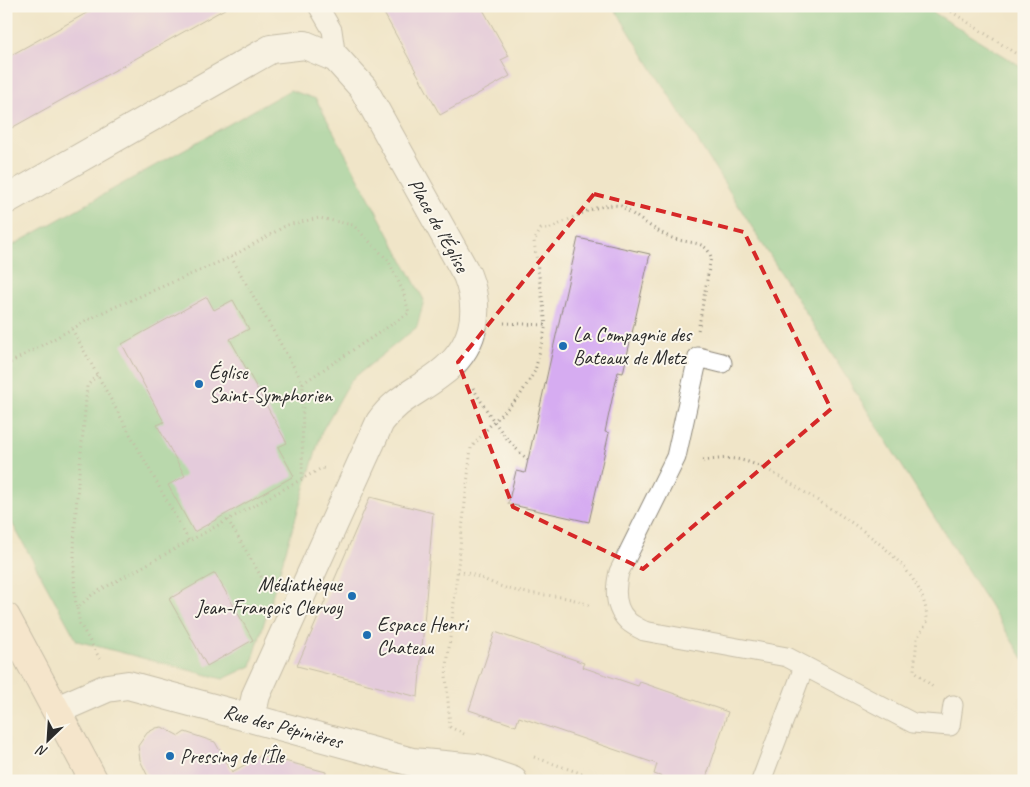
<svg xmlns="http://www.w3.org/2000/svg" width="1030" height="787" viewBox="0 0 1030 787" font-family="Caveat,sans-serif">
	<rect width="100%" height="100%" fill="#fbf7ec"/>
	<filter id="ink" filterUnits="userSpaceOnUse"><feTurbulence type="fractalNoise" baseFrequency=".02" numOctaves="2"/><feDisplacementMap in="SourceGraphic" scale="10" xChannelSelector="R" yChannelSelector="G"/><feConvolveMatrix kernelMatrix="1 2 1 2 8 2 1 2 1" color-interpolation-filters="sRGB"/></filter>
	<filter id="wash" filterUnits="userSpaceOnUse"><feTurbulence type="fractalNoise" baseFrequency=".0096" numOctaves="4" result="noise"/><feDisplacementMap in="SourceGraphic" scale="20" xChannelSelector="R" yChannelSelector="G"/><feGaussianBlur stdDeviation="1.12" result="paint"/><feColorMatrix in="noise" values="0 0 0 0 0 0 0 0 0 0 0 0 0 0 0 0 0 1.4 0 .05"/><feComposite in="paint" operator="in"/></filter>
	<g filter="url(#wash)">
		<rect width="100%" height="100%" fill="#f0e5c8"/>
		<path fill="#77c88a" stroke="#517a5a" d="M613,6h310l101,62v592z
			M290,90l26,9 108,201 -7,27 -66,53 -29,51 -71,235 -28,13 -146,-38 -71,-129v-263z"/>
		<g id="blocks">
			<path fill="#d6acf1" d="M99,6h131l-224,125v-73z
				M380,6h101l28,50 -8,4 9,16 -70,39z
				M578,238l72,16 -27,119 -5,-1 -13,60 4,1 -20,89 -81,-18 8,-33 9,2z
				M207,297l7,13 19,-10 16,29 -19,10 57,104 -9,4 16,29 -100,56 -26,-47 17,-9 -28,-51 7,-3 -42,-78z
				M370,497l63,16 -15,184 -121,-31z
				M215,573l38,67 -46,26 -38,-67z
				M495,632l89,31 -2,4 56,19 2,-4 88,30 -23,69h-31l-20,-7 3,-10 -138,-47 -3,9 -47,-16z
				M162,727l17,9 6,-4 30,10 17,30 30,-17 64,17 -1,9h-175l-10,-21 -2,-14 9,-13 9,-5z"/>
		</g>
	</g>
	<g filter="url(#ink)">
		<use href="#blocks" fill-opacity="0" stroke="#8e887a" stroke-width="1"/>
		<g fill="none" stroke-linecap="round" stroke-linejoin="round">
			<defs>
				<path id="service" d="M318,6l14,24 4,28
					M722,363l-24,-6 -22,100 -57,115c-4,16 -5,35 8,48 4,5 12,8 17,11l143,26 126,66 37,3 3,-21
					M761,781l43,-114"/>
				<path id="minor" d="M6,200l265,-151 34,-4 31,13 27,30 104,187c15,38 7,74 -27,99 -23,18 -43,24 -60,48l-124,273 -5,22
					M57,710l50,-22 21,-3 284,77 64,6 37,13"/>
				<path id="secondary" d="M6,617l88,164"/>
			</defs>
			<use href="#service" stroke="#8e887a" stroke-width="21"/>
			<use href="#minor" stroke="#8e887a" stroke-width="30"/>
			<use href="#secondary" stroke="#8e887a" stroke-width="30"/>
			<path stroke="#8e887a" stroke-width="3" stroke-dasharray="1 4" stroke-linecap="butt" d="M943,6l81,53
				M231,257l72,126
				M504,323l42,2 -12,-84 7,-12h7c22,-8 48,-28 73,-23 15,10 38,28 54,33 15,5 31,1 36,18l-13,74
				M72,329l117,212
				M6,365l95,-52 130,-56 56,-32 32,-7 34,7 35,35 15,31 6,22 -106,70 -1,95
				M473,388c17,28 30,50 55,72
				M703,461c13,-2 26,-4 38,-1 25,6 47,22 68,35 42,27 119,71 118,127l-10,16 -3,32 20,18
				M228,520l41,70
				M458,571c20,3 36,15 55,19 27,7 52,3 77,16
				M76,607c-7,-68 6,-152 11,-221l10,-11
				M100,659l-20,-35 -3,-16 16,-14 229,-126 4,1
				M464,734l-14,-7 -4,-52 25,-227 22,-26 26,-25 16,-26 11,-46
				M534,757l69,24"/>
			<use href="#service" stroke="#fff" stroke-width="19"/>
			<use href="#minor" stroke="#fff" stroke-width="28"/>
			<use href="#secondary" stroke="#fbe5cf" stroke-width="28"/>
		</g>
	</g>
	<path d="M0 0H1030V787H0ZM594,194l150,38 87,177 -188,160 -130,-62 -55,-145z" fill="#f0e5c8" fill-opacity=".55" fill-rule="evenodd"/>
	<path fill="none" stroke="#d62828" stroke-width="4" stroke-dasharray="10 6" stroke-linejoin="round" d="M594,194l150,38 87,177 -188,160 -130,-62 -55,-145z"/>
	<g fill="#1f6fb2" stroke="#fbf7ec" stroke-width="2">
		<circle cx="563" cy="346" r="5"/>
		<circle cx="199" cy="384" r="5"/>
		<circle cx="352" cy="596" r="5"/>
		<circle cx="367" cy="635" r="5"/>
		<circle cx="170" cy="756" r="5"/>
	</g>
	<g text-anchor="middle" stroke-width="4" stroke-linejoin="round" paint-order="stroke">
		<g font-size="20" fill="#2b2b2b" stroke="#fbf7ec">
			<text transform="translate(439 225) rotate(61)" y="7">Place de l'Église</text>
			<text transform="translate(283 726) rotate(15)" y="7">Rue des Pépinières</text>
		</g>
		<g font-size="20" fill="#2b2b2b" stroke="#fbf7ec" text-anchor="start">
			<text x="573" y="341">La Compagnie des<tspan x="573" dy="23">Bateaux de Metz</tspan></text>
			<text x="209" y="379">Église<tspan x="209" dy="23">Saint-Symphorien</tspan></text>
			<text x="342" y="591" text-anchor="end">Médiathèque<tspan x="342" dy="23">Jean-François Clervoy</tspan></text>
			<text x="377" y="631">Espace Henri<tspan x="377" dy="23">Chateau</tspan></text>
			<text x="180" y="763">Pressing de l'Île</text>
		</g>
	</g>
	<rect width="1030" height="787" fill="none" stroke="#fbf7ec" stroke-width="25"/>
	<g transform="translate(48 740) rotate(205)" stroke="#fbf7ec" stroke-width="4" paint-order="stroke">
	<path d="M0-4L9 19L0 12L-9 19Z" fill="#2b2b2b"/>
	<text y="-8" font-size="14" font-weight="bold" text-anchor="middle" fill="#2b2b2b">N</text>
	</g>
</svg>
